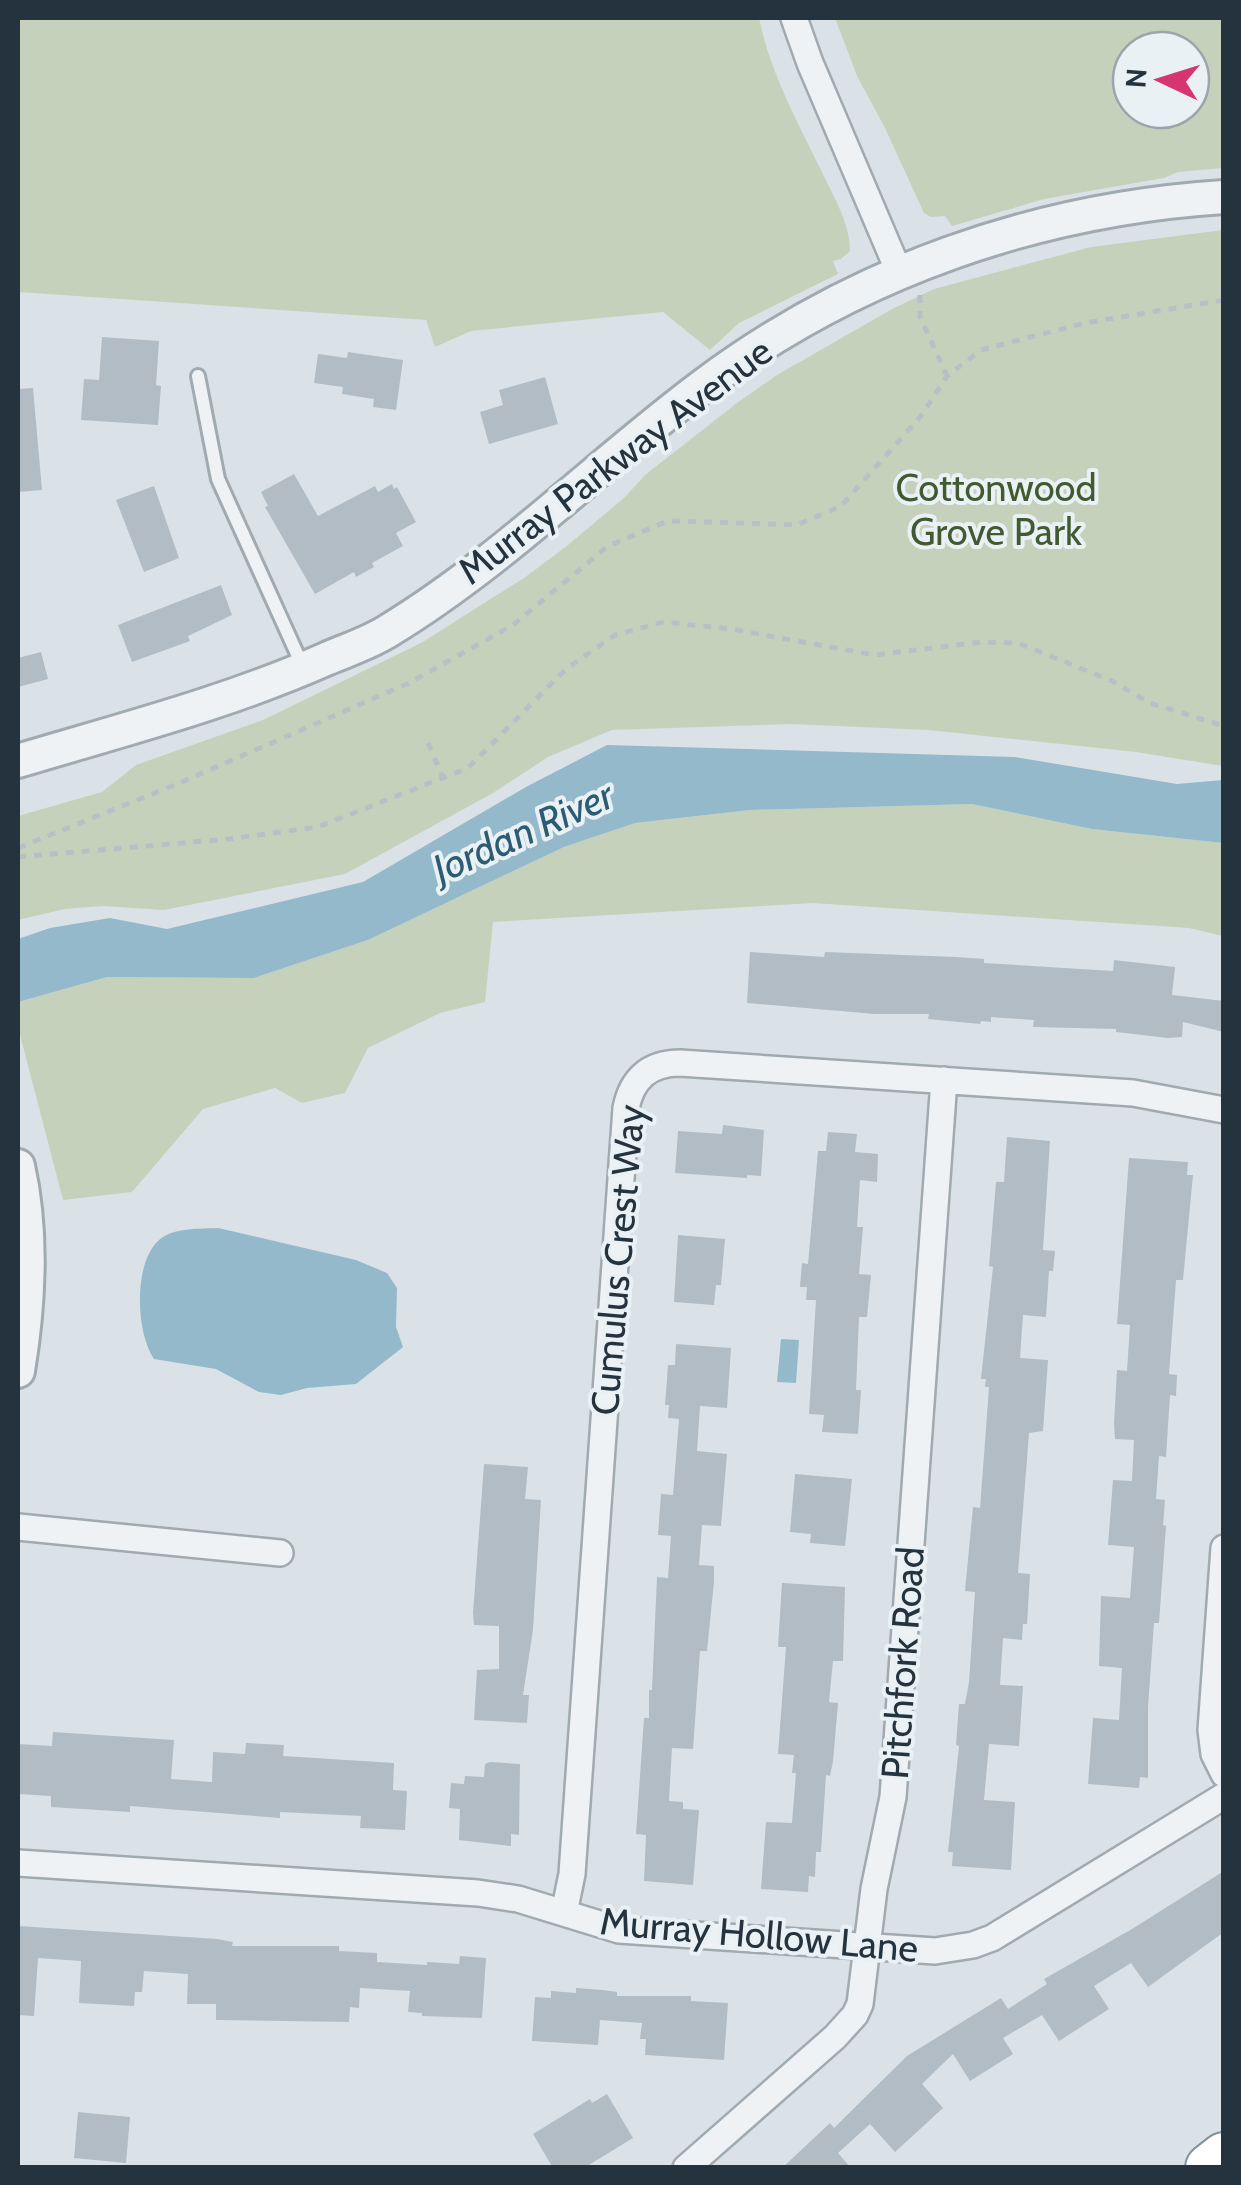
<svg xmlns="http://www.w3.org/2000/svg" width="1241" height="2185" viewBox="0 0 1241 2185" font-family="Cabin,sans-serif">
	<rect width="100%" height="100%" fill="#dbe2e7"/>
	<path fill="#c6d1bc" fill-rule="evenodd" d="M18,18h741c11,54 38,103 62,152 12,26 29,52 29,81l-9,8 -8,2 5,13 -99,49 -29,27 -47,-38 -192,19 -36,16 -9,-27 -408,-28z
		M835,18h388v150l-45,4 -14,6 -120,21 -92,27 -7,-10 -14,1 -7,-4 -39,-85 -28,-52zM1131,50h60v60h-60z
		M1223,230v536l-87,-14 -208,-22 -137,-6 -179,6 -64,27 -55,36 -148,81 -181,36 -62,-4 -37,3 -47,11v-104l84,-24 34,-27 127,-45 158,-77 103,-65 44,-33 57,-48 20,-22 92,-72 40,-28 115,-66 42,-20 157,-42z
		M972,804l120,25 131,14v93l-34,-8 -376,-25 -320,19 -8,80 -45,11 -72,35 -23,45 -43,10 -27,-15 -72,21 -71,83 -69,8 -45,-173v-25l89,-25 147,1 114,-38 196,-93 71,-24 115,-13z"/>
	<path fill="#93b9ca" d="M607,745l408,12 162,27 46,-4v63l-131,-14 -120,-25 -222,6 -115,13 -71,24 -196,93 -114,38 -147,-1 -89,25v-63l32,-11 60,-10 57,11 196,-47 163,-95z
		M218,1228l138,32 31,13 10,15 -1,39 7,20 -47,37 -49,4 -26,7 -22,-3 -43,-23 -62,-10c-18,-26 -21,-94 4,-118 14,-14 42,-12 60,-13z
		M781,1339l18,1 -3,43 -19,-1z"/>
	<path fill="#b2bcc4" d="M102,337l57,4 -3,44 5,1 -3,39 -77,-5 3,-41 15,1z
		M348,352l55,8 -7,50 -23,-3 1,-8 -32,-5 1,-7 -29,-4 4,-29 29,4z
		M545,377l13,47 -69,20 -9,-32 23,-7 -4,-15z
		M33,388l9,102 -24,2v-103z
		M294,474l24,42 57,-30 3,6 14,-8 2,5 3,-2 19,35 -20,11 7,13 -31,17 2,4 -18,10 -2,-5 -39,22 -50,-87 3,-1 -7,-14z
		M154,486l25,72 -35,14 -28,-72z
		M221,585l11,30 -44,21 2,5 -58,21 -14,-37z
		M41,652l7,27 -30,8v-29z
		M750,952l74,5 1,-5 131,5 28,2v4l129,8 1,-11 61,7 -3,28 52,6v31l-41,-10 -1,15 -14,1 -52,-6v-3l-83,-2 1,-7 -43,-3v5l-10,-1 -1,3 -52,-5 1,-5h-54l-128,-11z
		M723,1125l41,5 -3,46 -14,-1v3l-72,-5 3,-42 44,3z
		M828,1132l29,2 -2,18 23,2 -1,28 -17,-2 -3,47h6l-4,47 12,1 -4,42h-8l-3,73h5l-3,44 -36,-2 2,-17 -15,-1 7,-114h-10l1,-13h-7l2,-24 6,1 10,-113h8z
		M1007,1137l43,4 -7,109 12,1 -2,20h-4l-3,46 -23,-2 -3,43 28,2 -5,71 -14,2 -11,140 12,1 -3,50h-4l-1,16 -19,-2 -3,47 23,1 -4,60 -30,-2 -5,56 31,2 -4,68 -59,-4 1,-14h-5l11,-106 -3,-1 3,-41h6l4,-22 6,-90 -10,-1 8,-84 7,1 5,-66 4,-55h-4l1,-8h-5l12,-112 -4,-1 7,-84h8z
		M1129,1158l59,4 -1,13h6l-10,105h-7l-7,94 8,1 -1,21 -6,-1 -4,62 -7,-1 -3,43 9,1 -2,25 3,1 -7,97h-5l-6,84v71l-8,-1 -1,11 -51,-4 5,-66 26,2 3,-52 -23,-2 2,-70 29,2 4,-51 -26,-2 5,-65 19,1 2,-41 -19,-1 -1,-16 3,-53 10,1 3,-46 -13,-1z
		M678,1235l47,4 -4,46h-5l-2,20 -40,-3z
		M676,1344l55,4 -4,60 -27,-2 -3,45 30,3 -6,72 -19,-1 -3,40 15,1v16l-7,69h-7l-7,98 -21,-1 -3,53 14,1v7l16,1 -6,75 -49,-4 2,-46 -10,-1 8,-116h5v-28h3l5,-113 11,1 3,-42 -13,-1 3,-41 12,1 6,-76 -11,-1 1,-13h-4l3,-40h7z
		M484,1464l44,3 -3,32 16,1 -8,130 -10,65h6l-2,28 -53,-3 3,-50 22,-1v-43l-25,-1 -1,-12z
		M795,1474l57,5 -7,67 -35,-3 1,-9 -21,-2z
		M782,1583l63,4 -2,74h-10l-4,41 9,1 -5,58 -3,15 -4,-1 -5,77h-5l-1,25 -6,-1 -1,16 -47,-3 5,-67 26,1 4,-50h-4l2,-18 -16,-1 8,-107h-8z
		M53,1732l121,8 -3,39 41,3 1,-30 32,2 1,-11 38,2 -1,11 111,7 -1,27 14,1 -2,39 -45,-2 1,-12 -81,-4v6l-150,-12v6l-79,-5v-11l-33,-2v-50l34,2z
		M490,1762l30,2 -1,71 -8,-1v12l-52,-6 1,-31 -11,-1 2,-25 13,1 1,-8 19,1 1,-13z
		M1224,1871v61l-76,55 -17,-24 -37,23 15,23 -50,32 -17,-26 -39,23 10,16 -43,27 -17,-27 -31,30 21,24 -48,44 -25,-28 -32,29 13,15h-69l48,-45 4,5 73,-72 94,-58 7,11 39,-25 -3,-5 88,-50z
		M18,1926l199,13 16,3 -1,4h107v5l38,2v9l50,3v-3l32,2 1,-8 26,2 -4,60 -60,-2v-3l-14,-1 2,-21 -50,-3 -1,20 -9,-1 -1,15 -133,-2v-16h-29l1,-30 -44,-3 -2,21h-7l-1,14 -55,-3 2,-42 -43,-3 -4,58 -16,-1z
		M576,1988l27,2 14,2v4h74v5l37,2 -4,57 -79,-5 1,-16h-6l2,-16 -42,-3 -2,25 -66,-4 3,-44 16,1v-7l25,2z
		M607,2094l26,44 -49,30h-31l-20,-34 57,-35 2,4z
		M78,2112l52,5 -4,46 -52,-5z"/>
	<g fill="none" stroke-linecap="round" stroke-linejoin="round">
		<defs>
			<path id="service" d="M198,376l20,103 85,188"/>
			<path id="minor" d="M794,18l16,45 89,209
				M18,1527l262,26
				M1224,1548l-13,182 3,24 10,20
				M18,1863l460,30 40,6 101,31 316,21 38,-6 19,-7 232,-142
				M564,1913l8,-39 54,-766c6,-29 23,-45 54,-45l453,30 91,17
				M686,2168l149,-131 20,-22 5,-11 14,-115 19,-92 51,-717"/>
			<path id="tertiary" d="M18,761c103,-31 209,-58 308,-102 21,-9 43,-16 62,-28 115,-70 209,-166 316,-246 151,-113 332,-176 520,-188
				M18,1166c15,67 11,138 0,205"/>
			<path id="motorway" d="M1210,2168l14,-11"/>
		</defs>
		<use href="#service" stroke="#a0aab1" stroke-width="18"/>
		<use href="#minor" stroke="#a0aab1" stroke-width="30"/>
		<use href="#tertiary" stroke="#a0aab1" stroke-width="38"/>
		<use href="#motorway" stroke="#82939e" stroke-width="52"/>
		<path stroke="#b9c0c5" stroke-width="5" stroke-dasharray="8 8" stroke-linecap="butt" d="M920,295v22l27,59
			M428,743l15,35
			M18,848l159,-64 230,-100 106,-59 95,-79 60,-25 129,4 44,-19 80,-90 26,-40 34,-26 104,-27 139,-23
			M18,857l211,-18 89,-12 150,-59 98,-99 49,-34 49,-13 67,7 143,26 108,-13 36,1 94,38 38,22 74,23"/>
		<use href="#service" stroke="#eef2f5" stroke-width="12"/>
		<use href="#minor" stroke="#eef2f5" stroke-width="25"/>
		<use href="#tertiary" stroke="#eef2f5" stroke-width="32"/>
		<use href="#motorway" stroke="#fff" stroke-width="48"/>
	</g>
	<g text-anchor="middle" stroke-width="8" stroke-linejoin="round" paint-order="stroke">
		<g font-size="38" fill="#24333e" stroke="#eaf1f5">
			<text transform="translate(615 461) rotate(-37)" y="13">Murray Parkway Avenue</text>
			<text transform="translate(618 1260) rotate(-85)" y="13">Cumulus Crest Way</text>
			<text transform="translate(903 1663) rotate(-86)" y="13">Pitchfork Road</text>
			<text transform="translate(759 1935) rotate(5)" y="13">Murray Hollow Lane</text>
		</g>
		<g font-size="38" fill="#415a31" stroke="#eaf1f5">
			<text x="996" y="501">Cottonwood<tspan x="996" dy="44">Grove Park</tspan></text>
		</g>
		<g font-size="40" font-style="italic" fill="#2c5b74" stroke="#eaf1f5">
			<text transform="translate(523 832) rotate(-24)" y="14">Jordan River</text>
		</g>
	</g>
	<rect width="1241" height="2185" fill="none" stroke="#24333e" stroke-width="40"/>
	<g transform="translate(1161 80) rotate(274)"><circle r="48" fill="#eaf1f5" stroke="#9ba5ac" stroke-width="2.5"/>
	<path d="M0-8L18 38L0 25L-18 38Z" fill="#d7356f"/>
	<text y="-15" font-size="28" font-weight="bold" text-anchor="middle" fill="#24333e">N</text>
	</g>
</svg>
